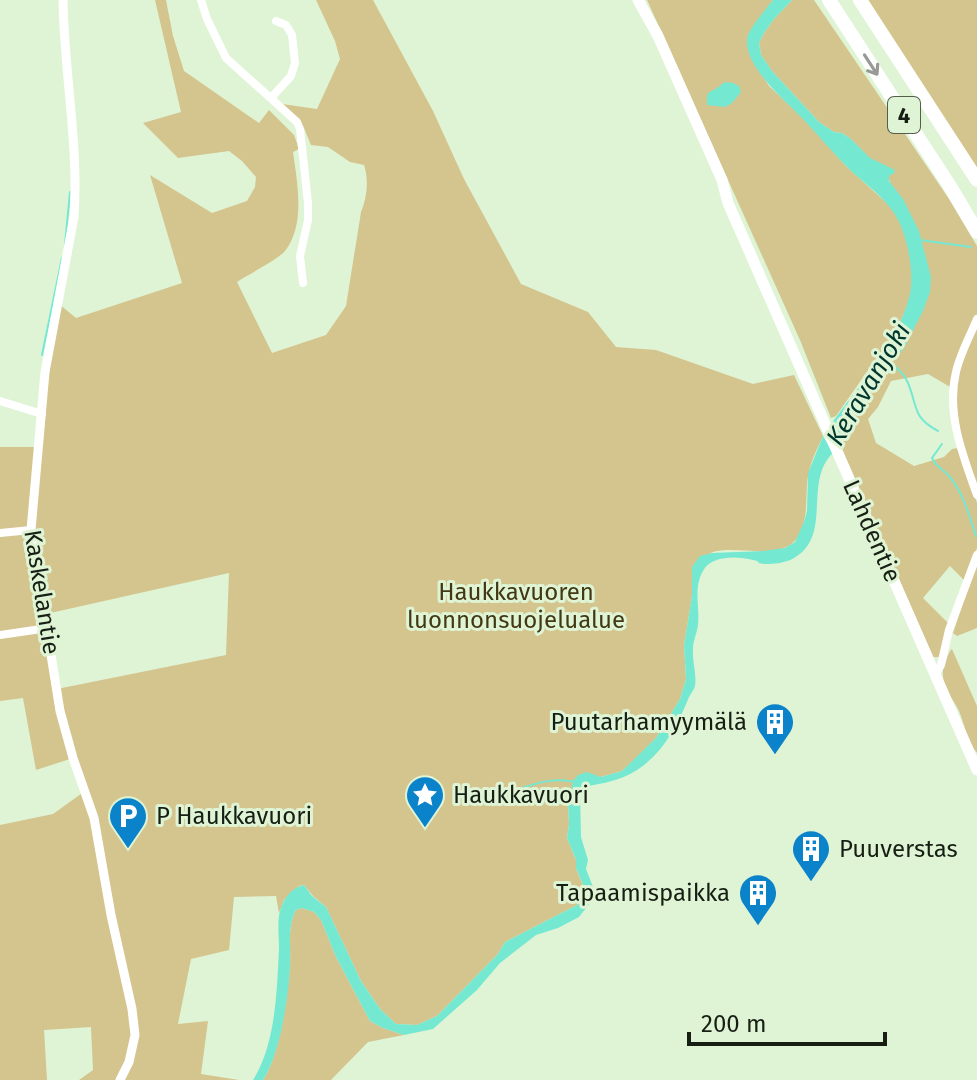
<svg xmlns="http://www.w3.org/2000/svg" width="977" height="1080" viewBox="0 0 977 1080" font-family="'Fira Sans',sans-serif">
	<rect width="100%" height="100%" fill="#dff4d5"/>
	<path fill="#d4c48e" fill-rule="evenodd" d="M155,0h11l7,36 11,35 75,52 10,-13 25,25 5,14 -6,3c4,30 13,72 -8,99 -8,9 -36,23 -48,31l35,71 54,-18 20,-29 15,-94c6,-14 8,-32 3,-47l-14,-3 -22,-15 -17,-2 -7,-17 -22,-24 35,5 23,-50 -5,-18 -19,-41h57l60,111 31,68 57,105 67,28 28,35 40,3 97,34 41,-9 29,61c-5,11 -11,23 -14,35 -5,21 1,41 -9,62 -14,31 -61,11 -87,19 -7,3 -15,10 -21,15v29l-8,50 2,33 -6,20 -24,39 -24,24 -10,9 -21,6 -10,-2 -23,29 1,20 -2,14 9,22v8l10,25 -5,10 -76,39 -7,12 -61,62 -20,9 -21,-1 -16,-15 -19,-28 -35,-74 -13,-11 -9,-11 -5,1 -15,14 -5,13 -3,-17 -42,1 -5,53 -38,9 -13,65 30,-3 -7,53 38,6h-160l14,-10 -2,-43 -47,3 3,50h-47v-255l53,-11 32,-23 -12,-33 -37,12 -13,-72 -23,3v-168l30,-3 8,-79 21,-147 17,14 106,-35 -32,-108 62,38 35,-12 8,-14 1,-10 -14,-16 -13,-10 -51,7 -35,-35 38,-11zM229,573l-3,82 -169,34 -11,-75z
		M647,0h126l-25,35 4,24 17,27 32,30 46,51 54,49 16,68 -20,45 -61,87 -5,2 -31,-78z
		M792,0h22l135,199 28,47v243l-17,-56 -8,-45 -24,-14 -37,7 -13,26 -10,12 8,24 38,23 30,-9 8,-8 6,-1 19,55v45l-13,32 -14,-14 -27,32 26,26 -8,33h-8l-95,-217 53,-78 34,-61 -36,-122 -38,-40 -9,-6 -8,-1 -15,-10 -47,-51 -11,-16 -2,-12 5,-10 10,-14z
		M868,0h109v170z
		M0,447h35l-6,81 -29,4z
		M977,561v67l-20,8 -4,-3z
		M952,649l25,57v47c-10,-11 -12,-28 -18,-42 -5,-11 -16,-22 -16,-35 -1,-9 4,-18 7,-25z
		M302,908l12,4 7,8 15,37 34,64 13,7 21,7 -36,7 -37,38h-68c17,-25 25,-85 27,-115 1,-19 -3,-38 6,-55z"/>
	<path fill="#75e8d2" d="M773,0h19l-18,19 -10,14 -5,10 2,12 11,16 47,51 15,10 8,1 9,6 19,19 25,12 -1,3 -5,3v5l14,18 16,32 12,46 -1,15 -7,19 -19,37 -19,21 -47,71 -7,-16c28,-39 68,-83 79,-130 4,-21 -2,-54 -11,-72 -10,-22 -33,-37 -50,-53 -16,-16 -30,-33 -46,-50 -16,-17 -64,-56 -55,-84 4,-10 18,-26 25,-35z
		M725,82l8,1 6,3 2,6 -9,11 -7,4 -18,-2c0,-13 -1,-11 10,-17 3,-2 5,-4 8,-6z
		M823,436l10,17c-30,28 0,83 -39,105 -8,5 -20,6 -30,6 -10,-1 -1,-2 -11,-4 -15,-4 -42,-5 -50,11 -10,17 -3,36 -5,54 -1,8 -5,16 -5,24 -1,12 4,26 2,37 -1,4 -4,7 -6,11 -13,32 -30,64 -63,79 -13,6 -28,8 -42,11l-4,6 1,44 7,23 -2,9 9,23 -2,7 -14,18 -21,11 -22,7 -36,28 -23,27 -44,39 -29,6 -21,-7 -13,-7 -34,-64 -15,-37 -7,-8 -12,-4 -6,2c-9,17 -5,36 -6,55 -1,30 -10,90 -27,115h-10c23,-36 24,-91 26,-132 0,-12 -2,-26 1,-37 3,-12 12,-24 24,-26l8,11 14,11 35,74 19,28 16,15 21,1 20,-9 61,-62 7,-12 76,-39 5,-11 -10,-24v-8l-9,-22 2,-14 -1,-20 5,-23 5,-6 9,-3 14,5 21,-6 34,-33 24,-39 6,-20 -2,-33 8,-50v-29l8,-11 12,-3 51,-2 22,-3 10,-6 9,-20 3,-11 1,-38z"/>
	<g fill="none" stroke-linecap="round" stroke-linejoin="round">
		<path stroke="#75e8d2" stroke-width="2" d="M920,240l51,7
			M65,244l5,-52
			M42,355l20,-97
			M891,363c7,6 13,11 17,20 10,24 4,34 30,48
			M942,444l-10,14c4,9 11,11 17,18 15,18 20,39 27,60
			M518,789c19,-6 38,-12 57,-7"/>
		<path stroke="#fff" stroke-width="8" d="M201,0l6,19 19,39 71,64 3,7 8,74v17l-8,36 3,27
			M271,98l20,-22 4,-13 -3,-28 -6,-10 -10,-4
			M977,319c-7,17 -17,35 -21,53 -10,42 7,84 21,123
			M0,401l42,13
			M0,533l31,-3
			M0,635l48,-7
			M935,675l6,-10 8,-35 28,-75"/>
		<path stroke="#fff" stroke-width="9" d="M63,0c1,72 16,145 11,217l-29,155 -14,158 29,181 13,47 21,60 17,97 21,94 3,26 -6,27 -9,18"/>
		<path stroke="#fff" stroke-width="11" d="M638,0l20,36 64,144 6,23 249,567"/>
		<path stroke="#fff" stroke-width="14" d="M829,0l122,188 26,44
			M860,0l117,180"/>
	</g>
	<defs><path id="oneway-shaft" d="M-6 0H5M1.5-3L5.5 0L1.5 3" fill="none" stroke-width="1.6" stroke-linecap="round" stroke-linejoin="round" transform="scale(2)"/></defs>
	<use stroke="#979a95" href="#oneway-shaft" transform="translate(871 65) rotate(57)"/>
	<defs>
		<symbol id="building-pin" viewBox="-11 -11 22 30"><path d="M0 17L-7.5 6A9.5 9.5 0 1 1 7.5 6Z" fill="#0b83cb" stroke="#dff4d5"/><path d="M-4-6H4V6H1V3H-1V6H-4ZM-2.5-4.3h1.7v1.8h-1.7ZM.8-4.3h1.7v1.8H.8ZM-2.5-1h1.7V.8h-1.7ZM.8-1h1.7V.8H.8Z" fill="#fff"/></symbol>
		<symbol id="sight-pin" viewBox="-11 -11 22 30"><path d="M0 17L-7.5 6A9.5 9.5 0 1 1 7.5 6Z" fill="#0b83cb" stroke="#dff4d5"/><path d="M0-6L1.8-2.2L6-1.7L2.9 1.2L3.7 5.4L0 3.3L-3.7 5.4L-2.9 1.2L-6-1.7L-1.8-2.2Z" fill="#fff"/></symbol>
		<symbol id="parking-pin" viewBox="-11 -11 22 30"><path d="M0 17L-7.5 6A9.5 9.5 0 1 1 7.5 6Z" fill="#0b83cb" stroke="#dff4d5"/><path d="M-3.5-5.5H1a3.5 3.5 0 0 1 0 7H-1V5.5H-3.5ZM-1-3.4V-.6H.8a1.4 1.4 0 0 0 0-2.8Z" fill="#fff"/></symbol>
	</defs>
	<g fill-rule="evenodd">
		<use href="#building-pin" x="753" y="700" width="44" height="60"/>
		<use href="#sight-pin" x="403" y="773" width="44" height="60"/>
		<use href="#parking-pin" x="106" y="794" width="44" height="60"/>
		<use href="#building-pin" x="789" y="827" width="44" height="60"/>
		<use href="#building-pin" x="736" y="871" width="44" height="60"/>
	</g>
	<g text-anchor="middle" stroke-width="6" stroke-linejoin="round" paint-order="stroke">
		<rect fill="#dff4d5" stroke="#535e4d" stroke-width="2" x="888" y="97" width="32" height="36" rx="6"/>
		<g font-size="22" font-weight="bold" fill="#171e13">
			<text x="904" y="123">4</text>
		</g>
		<g font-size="24" fill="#171e13" stroke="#dff4d5">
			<text transform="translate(872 531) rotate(66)" y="8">Lahdentie</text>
			<text transform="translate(42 592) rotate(81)" y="8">Kaskelantie</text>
		</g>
		<g font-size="24" fill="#433813" stroke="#dff4d5">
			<text x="516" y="600">Haukkavuoren<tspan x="516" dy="28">luonnonsuojelualue</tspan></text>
		</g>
		<g font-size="24" fill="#171e13" stroke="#dff4d5" text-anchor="start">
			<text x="747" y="730" text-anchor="end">Puutarhamyymälä</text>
			<text x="453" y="803">Haukkavuori</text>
			<text x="156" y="824">P Haukkavuori</text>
			<text x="839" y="857">Puuverstas</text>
			<text x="730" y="901" text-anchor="end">Tapaamispaikka</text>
		</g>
		<g font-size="26" font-style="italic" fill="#00372f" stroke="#dff4d5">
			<text transform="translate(868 384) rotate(-59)" y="9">Keravanjoki</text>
		</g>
	</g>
	<path d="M689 1032v12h196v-12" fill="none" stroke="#171e13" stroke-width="4"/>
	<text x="701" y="1032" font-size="24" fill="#171e13" stroke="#dff4d5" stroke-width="6" paint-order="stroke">200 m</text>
</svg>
